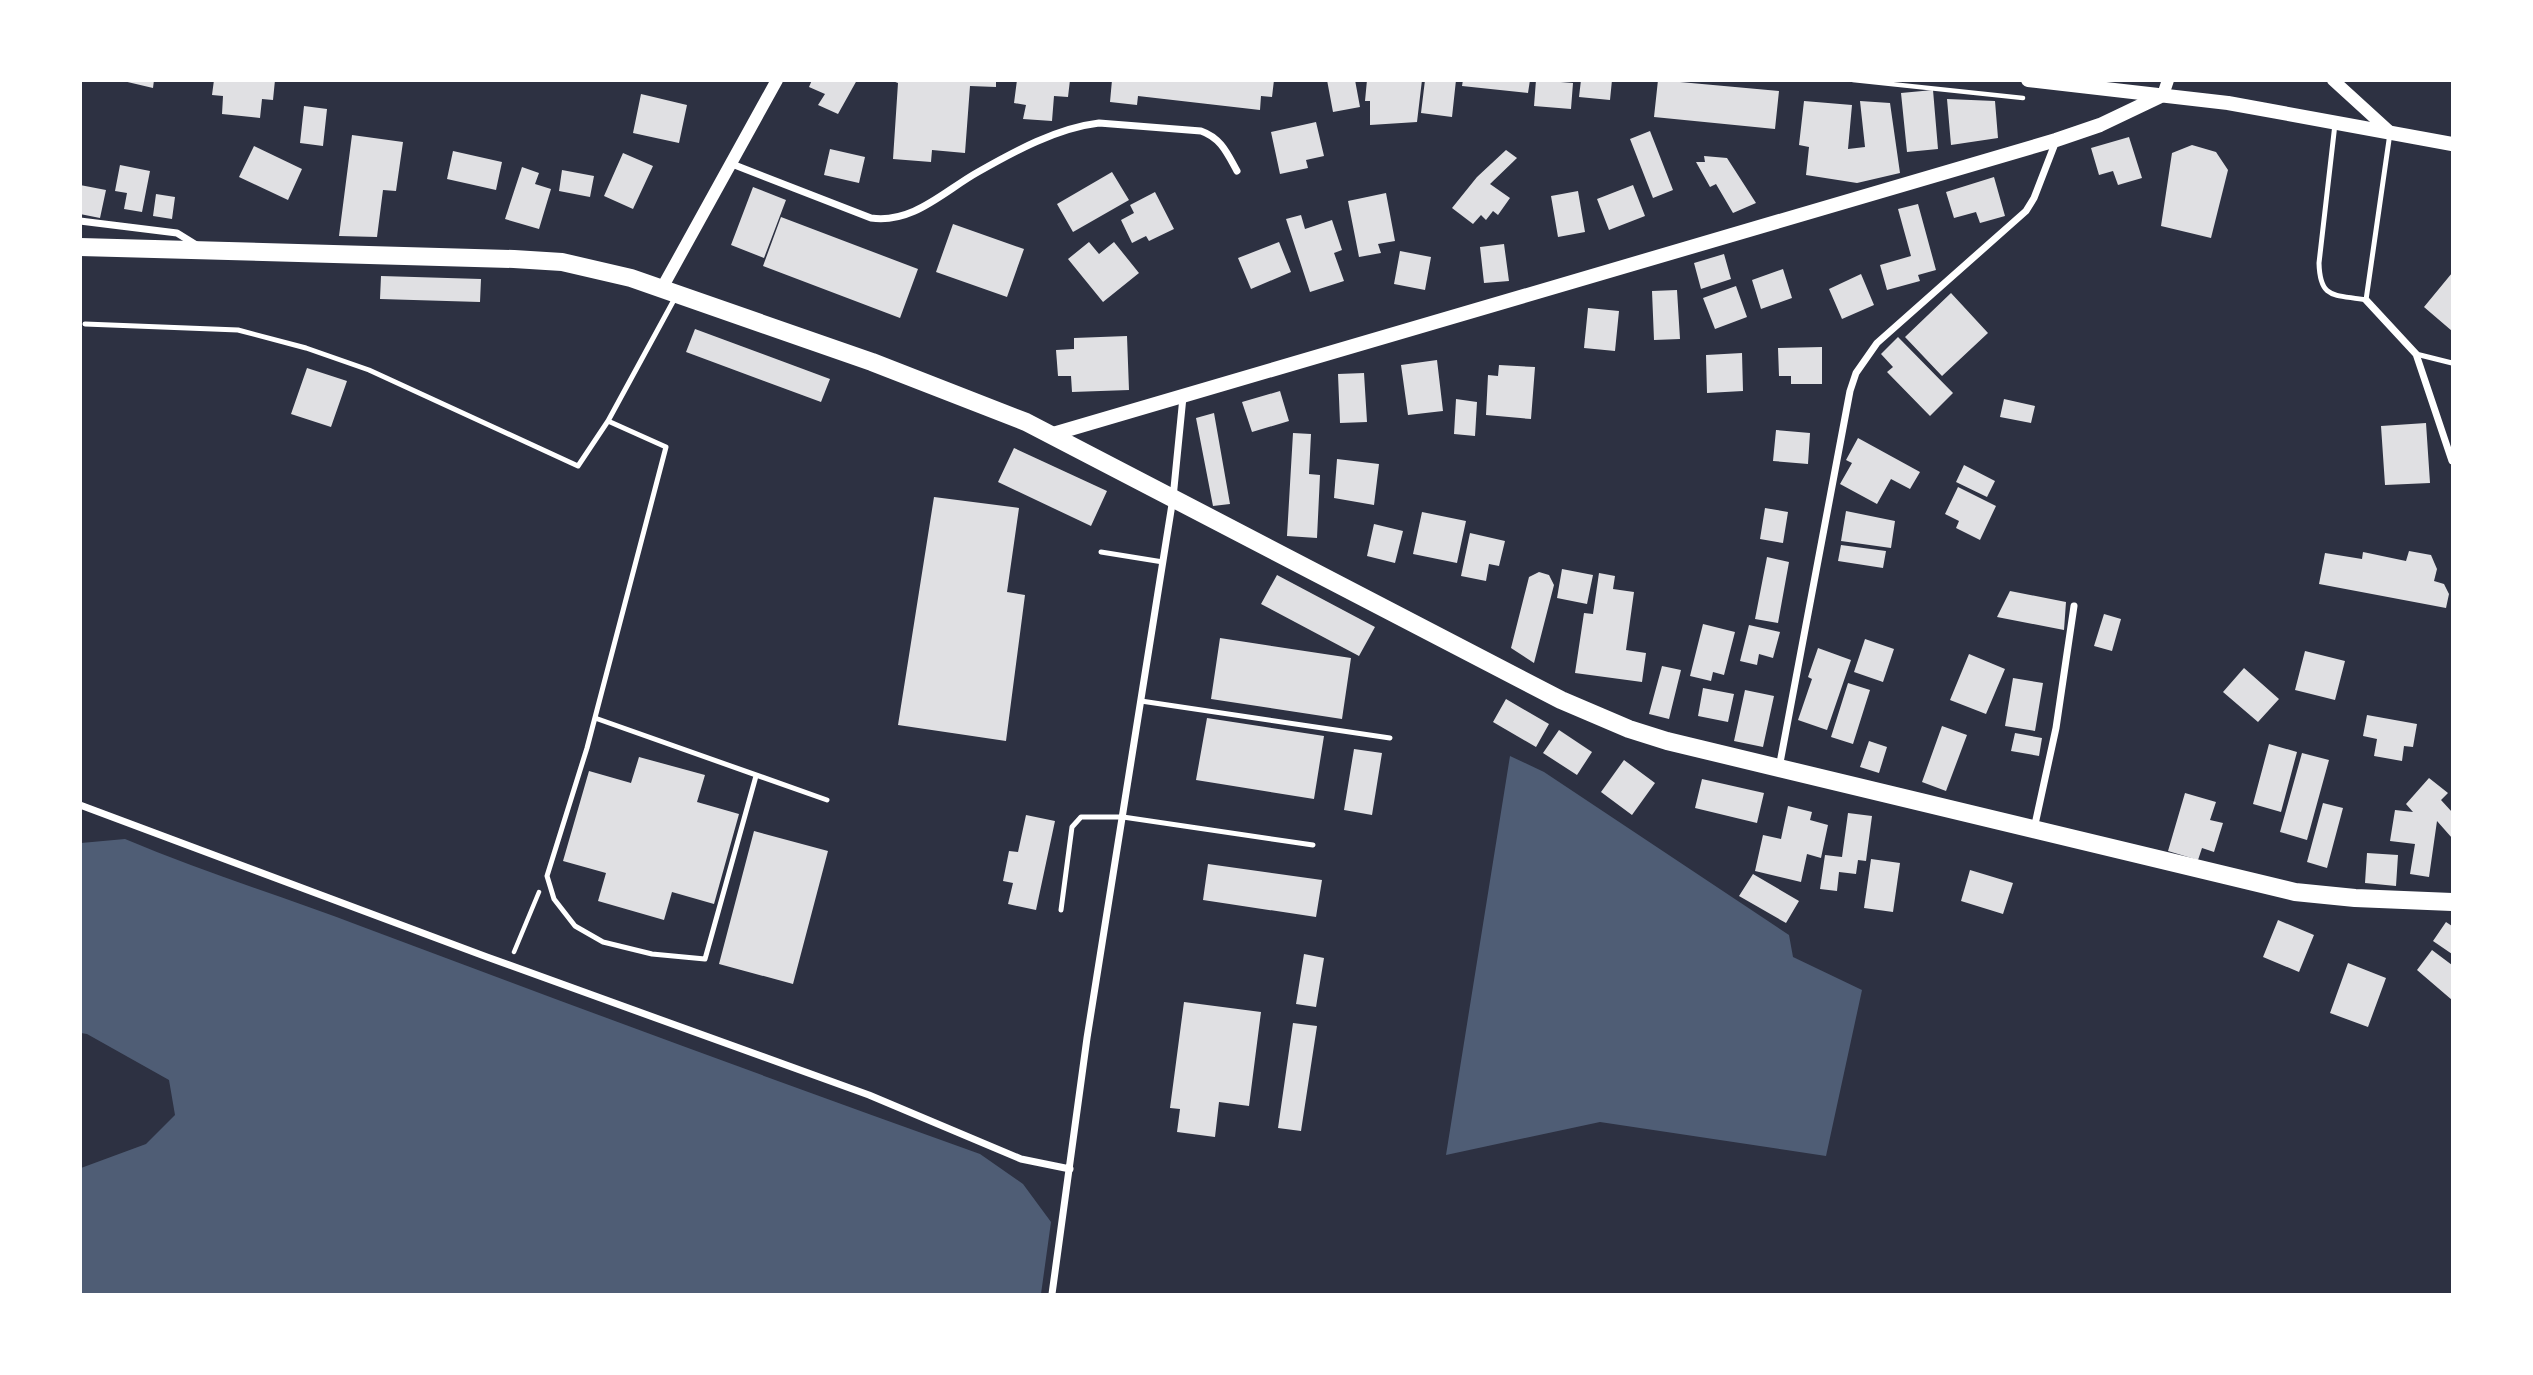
<svg xmlns="http://www.w3.org/2000/svg" width="2533" height="1375" viewBox="0 0 2533 1375" font-family="'Nunito Sans',sans-serif">
	<rect width="100%" height="100%" fill="#2d3142"/>
	<path fill="#4f5d75" d="M1510,756l34,16 245,163 4,22 69,33 -36,166 -226,-34 -154,33z
		M125,839c78,33 159,58 238,88 205,77 410,153 617,227l43,30 28,38 -10,72h-960v-126l65,-24 29,-29 -6,-35 -82,-46 -6,-1v-190z"/>
	<path fill="#e0e0e3" d="M119,80h35l-1,8z
		M214,80h61l-2,20 -11,-1 -2,19 -38,-4 1,-18 -11,-1z
		M812,80h45l-19,34 -20,-9 7,-11 -16,-7z
		M890,80h106v7l-26,-1 -5,67 -33,-3 -1,12 -38,-3 5,-76z
		M1017,80h53l-2,17 -14,-1 -2,25 -29,-2 3,-14 -12,-2z
		M1112,80h162l-2,17 -11,-1 -1,14 -122,-14 -1,9 -27,-3z
		M1327,80h28l5,27 -27,5z
		M1367,80h55l-5,42 -47,3v-24h-5z
		M1425,80h31l-4,37 -31,-4z
		M1463,80h67l-2,13 -66,-7z
		M1536,80l37,3 -2,26 -37,-3z
		M1581,80h31l-2,20 -31,-3z
		M1658,80l121,11 -4,38 -121,-12z
		M1933,90l5,59 -31,3 -6,-59z
		M641,94l46,11 -8,38 -46,-10z
		M1947,99l48,2 3,37 -47,7z
		M1804,101l48,4 -4,44 17,-2 -5,-46 30,2 10,70 -43,10 -51,-8 3,-28 -10,-2z
		M304,106l23,3 -4,37 -23,-3z
		M1316,122l8,34 -18,4 2,8 -28,6 -9,-42z
		M1650,131l23,59 -20,8 -23,-59z
		M352,135l51,7 -7,49 -13,-1 -6,47 -38,-1z
		M2129,137l13,41 -24,7 -5,-14 -14,4 -8,-27z
		M2192,145l24,7 12,18 -17,68 -50,-12 11,-73z
		M254,146l48,23 -14,31 -49,-23z
		M830,149l35,8 -6,26 -35,-8z
		M1506,150l11,8 -27,26 20,14 -12,17 -5,-4 -7,9 -5,-5 -8,9 -21,-16 25,-31z
		M453,151l49,11 -6,28 -49,-11z
		M623,153l30,13 -20,43 -29,-13z
		M1704,156l23,2 29,45 -23,10 -17,-29 -6,3 -14,-25h9z
		M120,165l30,6 -8,41 -18,-3 3,-16 -12,-2z
		M522,167l17,6 -4,11 16,5 -12,40 -34,-10z
		M562,170l32,6 -4,21 -31,-6z
		M1112,172l17,28 -56,32 -16,-28z
		M1994,177l11,39 -25,7 -4,-11 -22,6 -8,-26z
		M80,185l26,5 -6,28 -20,-4z
		M1633,185l12,31 -36,14 -12,-31z
		M753,187l33,13 -22,58 -33,-13z
		M1578,191l7,41 -27,5 -7,-41z
		M1155,192l19,37 -25,12 -3,-5 -14,7 -11,-23 13,-7 -4,-8z
		M1386,193l9,48 -17,3 3,9 -22,4 -11,-56z
		M156,194l19,3 -3,22 -19,-3z
		M1918,204l18,66 -18,5 2,6 -33,9 -7,-25 31,-9 -13,-47z
		M1301,215l4,14 27,-9 10,30 -8,3 10,28 -34,11 -24,-73z
		M781,217l137,52 -18,49 -137,-52z
		M953,224l71,25 -17,48 -71,-25z
		M1089,242l10,12 15,-12 25,31 -36,29 -35,-43z
		M1279,242l12,30 -40,17 -13,-31z
		M1504,244l5,37 -25,2 -4,-36z
		M1400,251l31,6 -6,33 -31,-6z
		M1724,254l7,25 -30,10 -7,-26z
		M1783,269l9,29 -31,11 -9,-29z
		M2452,273v58l-28,-24z
		M1861,274l13,31 -32,14 -13,-30z
		M381,276l100,3 -1,23 -100,-3z
		M1736,286l11,31 -32,12 -12,-31z
		M1677,290l3,49 -26,1 -2,-49z
		M1951,293l37,40 -46,43 -37,-39z
		M1588,308l31,3 -4,40 -31,-3z
		M695,329l135,50 -9,23 -135,-50z
		M1127,336l2,54 -57,2 -1,-16h-13l-2,-26 18,-1v-11z
		M1898,337l55,56 -23,23 -43,-44 6,-5 -12,-13z
		M1822,347v37h-31v-8h-12l-1,-28z
		M1742,353l1,38 -36,2 -1,-38z
		M1437,360l6,51 -35,4 -7,-50z
		M1499,365l36,2 -4,52 -45,-4 2,-40 10,1z
		M307,368l40,13 -16,46 -40,-13z
		M1364,373l3,49 -27,1 -2,-49z
		M1280,391l9,30 -37,11 -10,-30z
		M1456,399l21,3 -2,34 -21,-2z
		M2004,399l31,7 -4,17 -31,-6z
		M1214,413l16,91 -17,2 -17,-88z
		M2426,423l4,60 -45,2 -4,-59z
		M1776,430l34,3 -2,31 -35,-3z
		M1293,433l18,1 -2,40 11,1 -3,63 -30,-2z
		M1858,438l62,34 -10,17 -19,-10 -14,25 -37,-20 12,-21 -6,-3z
		M1014,448l93,43 -16,35 -93,-44z
		M1337,459l42,5 -5,41 -40,-7z
		M1964,465l31,16 -8,16 -31,-15z
		M1958,487l38,19 -16,34 -24,-12 3,-7 -14,-7z
		M934,497l85,11 -12,84 18,3 -19,146 -108,-16z
		M1765,508l23,4 -5,31 -23,-4z
		M1846,511l49,10 -4,27 -50,-7z
		M1422,512l44,9 -9,42 -44,-9z
		M1374,524l29,7 -8,32 -28,-7z
		M1470,533l35,8 -6,25 -10,-2 -3,17 -25,-5z
		M1841,545l45,6 -3,17 -45,-7z
		M2409,551l22,4 6,14 -3,12 10,3 5,10 -3,14 -127,-24 6,-31 37,6 1,-7 43,9z
		M1767,557l22,5 -11,61 -23,-4z
		M1562,569l31,6 -6,29 -30,-6z
		M1539,572l10,3 5,10 -20,78 -23,-15 18,-71z
		M1599,573l16,3 -2,13 21,3 -8,58 20,3 -4,29 -67,-9 9,-60 9,1z
		M1277,575l98,52 -16,29 -98,-52z
		M2010,591l56,11 -2,28 -67,-13z
		M2104,614l17,5 -9,32 -18,-5z
		M1703,624l32,8 -11,43 -11,-3 -2,9 -21,-5z
		M1749,625l31,7 -7,26 -14,-4 -2,11 -17,-4z
		M1220,638l131,20 -9,61 -131,-20z
		M1865,639l29,10 -11,33 -29,-10z
		M1818,648l33,12 -24,70 -29,-10 14,-41 -4,-2z
		M2305,651l40,10 -10,39 -40,-10z
		M1969,654l36,15 -19,45 -36,-14z
		M1662,666l19,4 -12,49 -20,-5z
		M2244,668l35,31 -21,23 -35,-30z
		M2013,678l30,5 -8,48 -30,-5z
		M1848,683l22,7 -17,54 -22,-7z
		M1703,688l31,6 -6,28 -30,-6z
		M1745,690l29,6 -11,51 -29,-6z
		M1506,699l43,25 -13,23 -43,-25z
		M2367,715l50,9 -4,23 -9,-1 -2,15 -28,-5 3,-17 -14,-3z
		M1207,718l117,18 -10,63 -118,-19z
		M1942,726l25,9 -21,56 -24,-9z
		M1559,730l33,22 -15,23 -34,-22z
		M2015,733l27,5 -3,18 -28,-5z
		M1869,741l18,6 -8,26 -19,-6z
		M2269,744l28,8 -16,60 -28,-8z
		M1354,749l28,4 -10,62 -28,-5z
		M2302,753l27,7 -22,80 -27,-8z
		M639,757l66,18 -8,27 42,12 -25,90 -42,-12 -8,28 -66,-19 8,-28 -43,-12 26,-90 42,12z
		M1624,760l31,23 -23,32 -31,-23z
		M2429,778l19,15 -7,7 11,12v26l-15,-17 -8,56 -19,-3 5,-30 -25,-3 5,-31 18,2 -7,-8z
		M1702,779l62,14 -7,30 -62,-15z
		M2185,793l31,9 -6,18 13,3 -9,29 -12,-4 -4,12 -30,-9z
		M2323,803l20,5 -16,60 -20,-6z
		M1788,806l24,6 -2,8 18,5 -7,33 -14,-4 -6,28 -46,-11 8,-36 18,4z
		M1848,813l24,3 -6,45 -8,-1 -2,14 -17,-2 -2,19 -17,-2 5,-34 17,2z
		M1026,815l29,6 -19,89 -28,-6 5,-21 -10,-2 6,-30 9,1z
		M754,831l74,20 -35,133 -74,-20z
		M2367,853l31,2 -2,31 -31,-3z
		M1871,859l29,4 -7,49 -29,-4z
		M1208,864l114,16 -6,37 -113,-17z
		M1970,870l43,13 -10,31 -42,-13z
		M1753,874l46,27 -13,22 -47,-27z
		M2278,920l36,15 -15,37 -36,-15z
		M2446,922l6,4v28l-19,-13z
		M2432,950l20,15v35l-35,-30z
		M1304,954l20,4 -8,49 -20,-3z
		M2348,963l38,15 -18,49 -38,-14z
		M1184,1002l77,10 -12,94 -30,-4 -4,35 -38,-5 3,-23 -10,-1z
		M1293,1023l24,3 -16,105 -23,-3z"/>
	<g fill="none" stroke-linecap="round" stroke-linejoin="round">
		<path stroke="#fff" stroke-width="4.5" d="M1853,80l170,18
			M514,952l25,-60"/>
		<path stroke="#fff" stroke-width="5" d="M2335,124l-16,139c1,37 15,31 47,37l24,-167
			M675,298l-67,123 58,26 -79,301 -40,128 7,23 21,27 28,16 49,12 53,5 51,-183
			M85,324l153,6 68,18 63,22 209,96 30,-45
			M2416,354l36,9
			M1101,552l62,10
			M1141,701l249,37
			M595,718l232,82
			M1061,910l11,-83 9,-10h42l190,28"/>
		<path stroke="#fff" stroke-width="7" d="M732,164l139,54c42,6 73,-27 107,-46 37,-21 79,-44 121,-49l102,8c20,7 26,22 36,40
			M80,221l97,12 21,13
			M2366,300l50,54 36,107
			M1779,768l71,-377 6,-18 21,-30 149,-132 8,-13 22,-57
			M80,805l407,152 382,138 152,64 49,10
			M2034,829l22,-101 18,-122
			M1052,1294l35,-256 86,-540 10,-101"/>
		<path stroke="#fff" stroke-width="12" d="M2333,80l57,52
			M2163,95l5,-15
			M662,288l115,-208"/>
		<path stroke="#fff" stroke-width="14" d="M2028,80l200,23 224,41
			M1053,434l1003,-294 44,-15 63,-30"/>
		<path stroke="#fff" stroke-width="18" d="M80,247l434,12 48,3 69,16 241,84 154,60 535,278 68,29 38,12 628,151 60,6 97,4"/>
	</g>
	<rect width="2533" height="1375" fill="none" stroke="#ffffff" stroke-width="164"/>
</svg>
